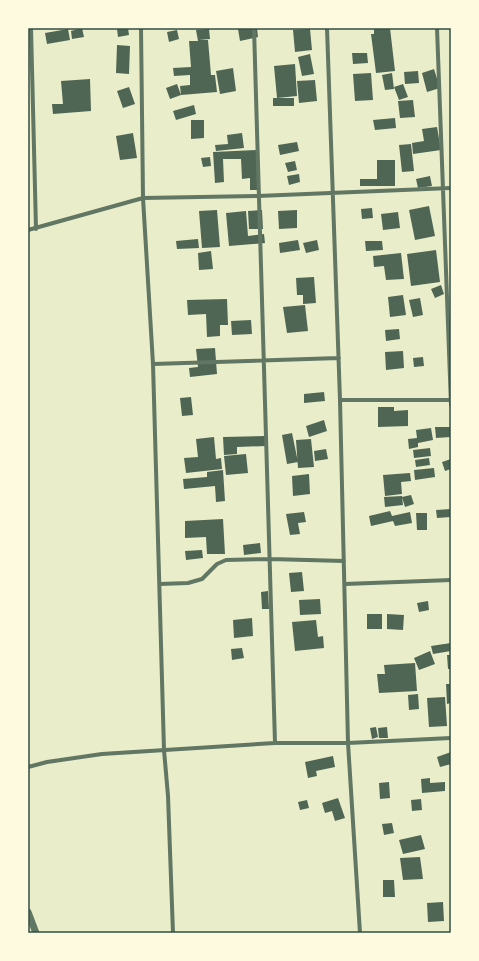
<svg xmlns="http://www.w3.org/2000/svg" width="479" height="961" viewBox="0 0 479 961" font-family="'Space Grotesk',sans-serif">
	<rect width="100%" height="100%" fill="#e9edc9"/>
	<path fill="#4f6655" d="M82,28l2,9 -12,2 -1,-8z
		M128,28l1,7 -11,2 -1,-8z
		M240,28h17l1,9 -18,4 -2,-12z
		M374,28h16l5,43 -19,2 -5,-39h3z
		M68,29l2,11 -23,4 -2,-11z
		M209,29l1,10 -11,1h9l3,35h4l2,17 -36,3 -1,-9 10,-1v-10l-16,1 -1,-8 18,-1 -2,-26h9l-2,-11z
		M310,29l2,21 -17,2 -2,-22z
		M177,30l2,9 -10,3 -2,-10z
		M117,45l13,1 -1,28 -13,-1z
		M352,53h15l1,10 -15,1z
		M310,54l4,20 -12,2 -4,-19z
		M295,64l2,32 -20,2 -3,-32z
		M233,68l3,23 -16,3 -4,-23z
		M434,69l6,19 -13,4 -5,-19z
		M418,71l1,12 -14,1 -1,-12z
		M371,73l2,27 -18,1 -2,-27z
		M392,73l2,16 -9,1 -3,-15z
		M90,79l1,32 -38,3 -1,-10h11l-2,-23z
		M315,80l2,21 -18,2 -2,-22z
		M177,84l4,11 -11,4 -4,-11z
		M403,84l5,13 -9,3 -5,-13z
		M129,87l6,17 -12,4 -6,-17z
		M273,98h21v8h-21z
		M413,100l2,17 -15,1 -2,-17z
		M194,105l2,9 -20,6 -3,-9z
		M395,118l1,10 -21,2 -2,-10z
		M191,120h13v18l-13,1z
		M437,127l4,23 -28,4 -1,-11 12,-2 -2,-12z
		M133,133l4,25 -17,2 -4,-24z
		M242,133l2,15 -28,3 -1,-6 13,-1 -1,-9z
		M297,142l2,9 -19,4 -2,-10z
		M411,144l3,27 -12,1 -3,-27z
		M258,150l2,40h-10v-12l-8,1 -1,-20h-18l1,23 -9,1 -2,-31z
		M210,157l1,9 -8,1 -2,-9z
		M377,160h18v26h-35v-7h17z
		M295,161l2,9 -9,2 -3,-9z
		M299,174l1,8 -11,3 -2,-9z
		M430,176l2,10 -14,2 -2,-9z
		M429,206l6,30 -20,4 -6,-30z
		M372,208l1,10 -11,1 -1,-10z
		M217,210l3,37 -18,1 -3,-37z
		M262,210l1,19h-14l-1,-18z
		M297,210v18l-18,1 -1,-18z
		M246,211l2,25 16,-2 1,9 -36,3 -3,-33z
		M398,212l2,16 -17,2 -2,-16z
		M198,239l1,9 -22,1 -1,-8z
		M298,240l2,10 -20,3 -1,-10z
		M317,240l2,10 -13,3 -3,-10z
		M365,241h17l1,9 -17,1z
		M436,250l4,32 -29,4 -4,-32z
		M211,251l2,18 -14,1 -1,-17z
		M401,253l3,26 -18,1 -2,-14 -10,1 -1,-11z
		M314,277l2,26 -13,1v-9h-6l-1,-17z
		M441,285l3,9 -9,4 -4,-9z
		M403,295l3,20 -16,2 -2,-20z
		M420,298l3,17 -10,2 -4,-17z
		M227,299l1,26h-8v11l-13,1 -1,-23 -18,1 -1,-15z
		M305,305l3,26 -21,2 -4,-26z
		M251,320l1,14 -20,1 -1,-14z
		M399,329l1,10 -14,2 -1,-11z
		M215,348l2,26 -27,3 -1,-9 9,-1 -2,-18z
		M403,351l1,17 -18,2 -1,-18z
		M423,357l1,9 -10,1 -1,-9z
		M324,392l1,9 -21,2v-9z
		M191,397l2,18 -11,1 -2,-18z
		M378,407h16v4l14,-1v16l-30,1z
		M324,420l3,11 -18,6 -3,-11z
		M435,427h16v10l-15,1z
		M431,428l2,12 -15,3v4l-9,2 -1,-10 9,-1 -1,-8z
		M292,433l6,29 -11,2 -5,-29z
		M265,436l1,10 -29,1v7l-13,1 -1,-18z
		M214,437l2,22 5,-1 1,11 -36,4 -2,-15 14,-1 -2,-18z
		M311,439l3,28 -16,1 -2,-28z
		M430,448l1,8 -17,2 -1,-8z
		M326,449l2,10 -13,2 -1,-10z
		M246,454l2,19 -22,2 -2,-19z
		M429,458l1,7 -14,2 -1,-7z
		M451,459v10l-6,2 -3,-9z
		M434,468l1,9 -20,3 -1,-10z
		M223,470l2,31 -9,1 -1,-16 -31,3 -1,-10 24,-2v-5z
		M410,473l1,8 -10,1 1,12 -17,2 -2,-21z
		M309,474l1,20 -17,2 -1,-20z
		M411,495l3,9 -9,3 -3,-10z
		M402,496l1,9 -18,2 -1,-10z
		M451,509v8l-14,1 -1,-8z
		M390,511l2,5 18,-4 2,11 -17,3 -2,-5 -22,5 -2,-10z
		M304,512l2,10 -8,1 2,11 -10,1 -4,-21z
		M416,513h11v17h-10z
		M223,519l2,35h-18l-1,-17 -21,1v-17z
		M260,543l1,10 -17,2 -1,-10z
		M202,550l1,8 -17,2 -1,-9z
		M302,572l2,19 -13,1 -2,-19z
		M268,591l1,18h-7l-1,-17z
		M320,599l1,15 -21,1 -1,-15z
		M428,601l1,9 -10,2 -2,-9z
		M367,614h15v15h-15z
		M387,614l17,1 -1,15 -16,-1z
		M252,618l1,18 -19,2 -1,-18z
		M316,620l2,17 5,-1 1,12 -29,3 -3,-29z
		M451,643v8l-18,3 -2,-8z
		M242,648l2,10 -12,2 -1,-11z
		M430,651l5,13 -16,6 -5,-12z
		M447,655h4v14h-3z
		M415,663l2,28 -38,2 -2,-19h8l-1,-9z
		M446,684h5v19l-4,1z
		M418,694l1,15 -10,1 -1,-15z
		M445,697l2,29 -18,1 -2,-29z
		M376,727l2,10 -6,2 -2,-11z
		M387,727l1,11h-9l-1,-10z
		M451,752v12l-11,3 -3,-10z
		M333,756l2,11 -19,4 1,5 -9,2 -3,-16z
		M430,778v5l15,-1v9l-23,2 -1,-14z
		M389,782l1,16 -10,1 -1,-16z
		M338,798l7,20 -10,3 -3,-10 -7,2 -3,-10z
		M421,799l1,11 -10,1 -1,-11z
		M307,800l2,8 -9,2 -2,-8z
		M392,823l2,10 -10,2 -2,-11z
		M421,835l4,14 -22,5 -4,-14z
		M420,857l3,22 -20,1 -3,-22z
		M383,880h11l1,17h-12z
		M443,902l1,19 -16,1 -1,-19z"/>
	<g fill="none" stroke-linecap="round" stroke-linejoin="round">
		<path stroke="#617663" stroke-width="4" d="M31,28l5,201
			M141,28l2,170 10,166 11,386 4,46 5,137
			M254,28l21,715
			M327,28l13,372 8,343 12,190
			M437,28l14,377
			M28,230l115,-32 115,-2 193,-8
			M153,364l186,-6
			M340,400h111
			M160,584l28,-1 14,-4 15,-15 9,-4 44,-1 74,2
			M345,584l106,-4
			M28,767l19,-5 55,-8 173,-11h73l103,-5"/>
		<path stroke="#617663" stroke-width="7" d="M28,912l8,21"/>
	</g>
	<rect width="479" height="961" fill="none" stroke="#fefae0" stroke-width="58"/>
	<rect x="29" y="29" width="421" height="903" fill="none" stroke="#344e41" stroke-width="1.5"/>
</svg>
